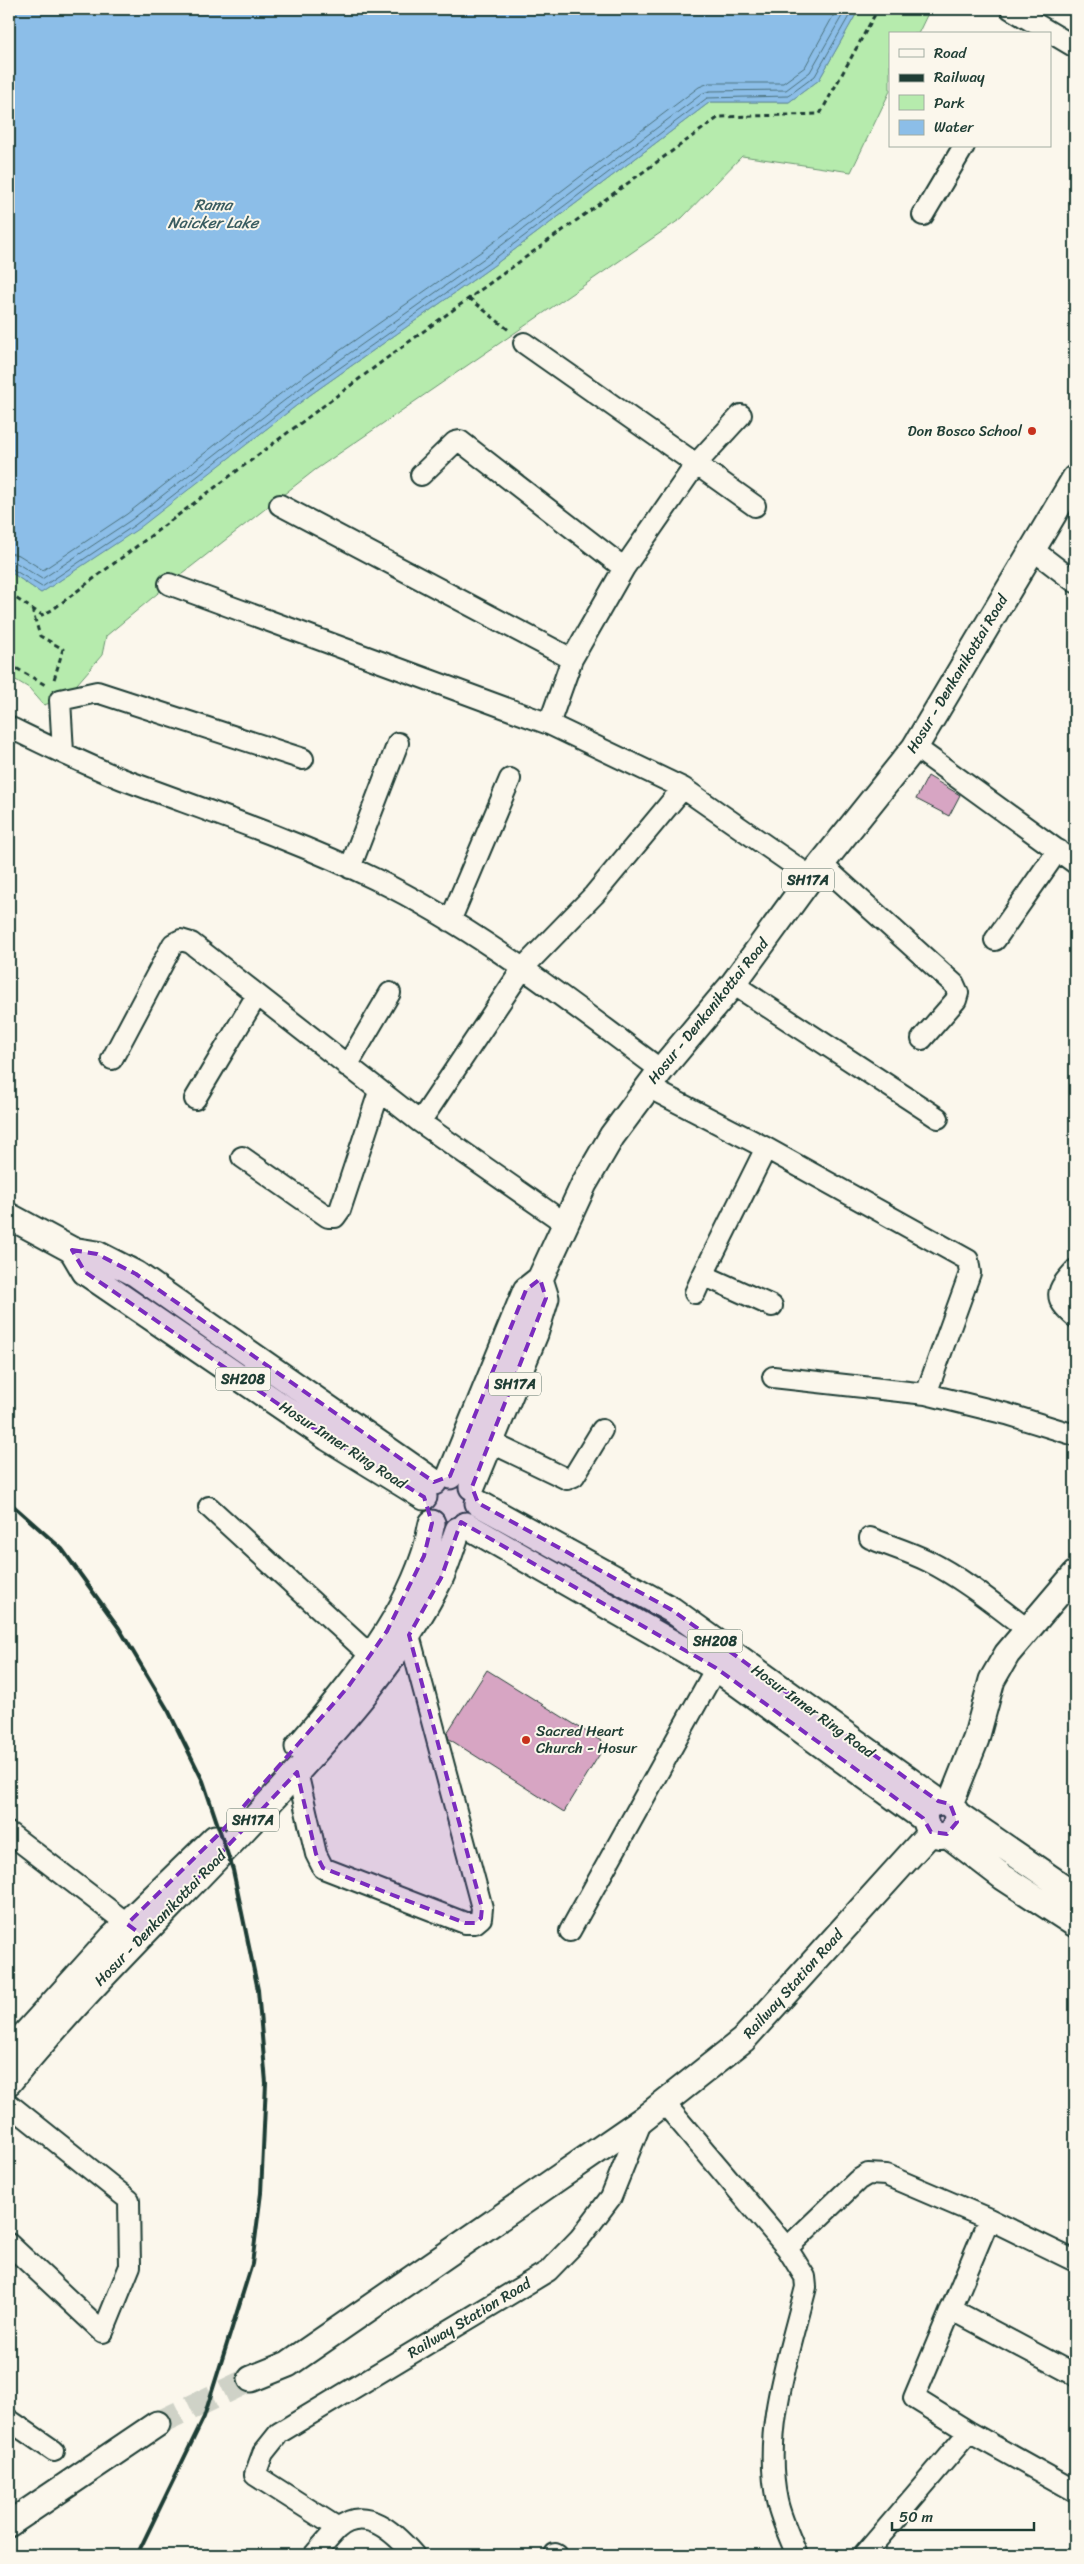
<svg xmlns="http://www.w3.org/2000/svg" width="1084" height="2564" viewBox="0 0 1084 2564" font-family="Sriracha,sans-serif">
	<rect width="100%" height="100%" fill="#fbf7ec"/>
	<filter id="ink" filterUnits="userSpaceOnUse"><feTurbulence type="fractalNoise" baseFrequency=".02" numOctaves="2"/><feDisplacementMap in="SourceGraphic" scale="10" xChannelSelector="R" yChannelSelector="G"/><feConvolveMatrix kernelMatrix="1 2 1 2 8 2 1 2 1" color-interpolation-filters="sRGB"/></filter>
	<g filter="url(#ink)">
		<path fill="#b6ebad" stroke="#6a9470" d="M859,9h71l-12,25h-28v57l-39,81 -109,-16 -60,62 -367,252 -146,114 -63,52 -4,19 -37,43 -21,7 -15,-17 -20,-12v-105l32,22 96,-64 173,-134 183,-129 217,-164h79l30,-22z"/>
		<path fill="#8cbee8" stroke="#608aa0" d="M9,9h850l-40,71 -30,22h-79l-217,164 -183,129 -172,134 -97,64 -32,-22z"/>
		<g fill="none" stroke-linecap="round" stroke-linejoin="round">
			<path stroke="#4b717c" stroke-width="1" d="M9,553l10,2 24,15 84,-56 171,-134 184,-129 217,-164 10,-4h74l22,-16 32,-58
				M9,561l6,1 27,17 89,-59 172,-134 183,-129 217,-164 7,-2 76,-1 24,-18 36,-63
				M9,567l33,20 93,-62 172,-134 183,-129 217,-164 81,-2 27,-20 38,-67"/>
		</g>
		<path fill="#d7a5c3" stroke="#1f3d34" d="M928,776l32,19 -11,21 -33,-17z
			M487,1670l119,74 -42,68 -115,-73 -2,-6z"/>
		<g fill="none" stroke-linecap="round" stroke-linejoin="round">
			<path stroke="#cfd2c7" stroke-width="25" stroke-dasharray="25 12" stroke-linecap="butt" d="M157,2424l94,-45"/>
			<defs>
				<path id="minor" d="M1011,9l64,38
					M923,215l41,-69
					M524,343l172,121 45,-49
					M421,475l34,-33 5,-1 164,127
					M280,505l292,154
					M755,506l-59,-42 -72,104 -52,91 -23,65 134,64 128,89
					M1032,549l43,33
					M169,584l380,140
					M9,727c37,18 75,37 113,52 85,32 171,60 253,100 103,50 194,123 286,191
					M915,747l160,116
					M63,752l-3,-52 37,-8 206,67
					M821,864l133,120 4,9 -2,7 -34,39
					M350,868l48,-125
					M450,921l60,-142
					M995,940l63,-90
					M733,984l205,134
					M112,1059l61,-115 8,-4 10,3 229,179 146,102
					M347,1066l43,-73
					M648,1087l118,61 202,112 2,13 -44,121
					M195,1099l62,-104
					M420,1122l103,-154 71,-73 89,-107
					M766,1148l-63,127 69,31
					M242,1157l86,60h7l5,-7 39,-118
					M1075,1270c-19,21 -23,27 0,47
					M695,1293l8,-18
					M773,1377l153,17 81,20 68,21
					M492,1443l75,36 7,-3 28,-46
					M209,1507l161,148
					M870,1538c20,8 40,14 58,23 36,18 67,44 99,68
					M297,1772l19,82 7,14 142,55h10l6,-5 1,-10 -73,-273
					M9,1833l129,99
					M570,1931l146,-263
					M9,2104l120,96 1,66 -27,66 -94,-88
					M665,2104l122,144 18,29 1,10c-17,69 -44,142 -29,214 4,18 13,37 20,54
					M989,2219l86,42
					M787,2248l71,-68 10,-6 18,1 103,44 -75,179 55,34 106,59
					M951,2309l124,66
					M9,2420l45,31
					M338,2528l-83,-53 8,-22 16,-20 269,-162 32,-33 31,-41 31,-77
					M555,2554l2,1
					M314,2555c7,-8 15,-18 23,-26 28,-25 58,4 77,26
					M864,2555l105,-123"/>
				<path id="major" d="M9,1216l63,34 25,4 39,20 298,208
					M72,1250l13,22 243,166 96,59
					M450,1476l76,-186 14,-11 44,-95 28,-48 49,-66 72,-86 78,-107 104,-130 160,-269
					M472,1487l63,-153 11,-36 -6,-19
					M478,1503l194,107 266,191
					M466,1525l250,143 207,150
					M298,1747c48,-56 102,-119 126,-191 4,-10 5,-22 8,-33
					M950,1804l26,-65 16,-59 15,-26 68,-80
					M957,1814c0,31 -38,28 -32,-6 13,-8 25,-9 32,6l118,81
					M947,1834l56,43 72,47
					M9,2052l103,-114 103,-100
					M9,2082c83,-101 179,-191 267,-287 61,-67 123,-134 164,-216 7,-15 12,-33 18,-49
					M251,2379l37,-15 354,-244 101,-80 188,-208
					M9,2524l148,-100"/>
			</defs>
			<use href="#minor" stroke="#1f3d34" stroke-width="24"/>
			<use href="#major" stroke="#1f3d34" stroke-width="29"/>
			<path stroke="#1f3d34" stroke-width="3" stroke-dasharray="5 4" stroke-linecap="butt" d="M469,298l41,33
				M9,594l33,21 10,-5 343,-258 324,-235 101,-3 58,-105
				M32,609l8,27 23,13 -10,34
				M9,664l38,22"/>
			<use href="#minor" stroke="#fbf7ec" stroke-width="20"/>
			<use href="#major" stroke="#fbf7ec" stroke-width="25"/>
			<path stroke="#1f3d34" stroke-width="4" d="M9,1502l53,47 57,79 50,84 34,69 30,89 25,120 8,93 -5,110 -9,71 -48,153 -67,138"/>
		</g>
	</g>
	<path fill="#7b2cbf" fill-opacity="0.2" stroke="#7b2cbf" stroke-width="4" stroke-dasharray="10 6" stroke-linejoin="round" d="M72,1250l25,4 39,20 298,208 16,-6 76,-186 14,-11 6,19 -74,189 6,16 194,107 266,191 12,3 7,18 -10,12 -16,-2 -8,-14 -207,-150 -255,-146 -20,56 -32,57 73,273 -1,10 -6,5h-10l-142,-55 -7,-14 -19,-82 -154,164 -16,-12 95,-93 126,-144 39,-56 37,-75 8,-33 -8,-26 -96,-59 -243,-166z"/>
	<g fill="#c8321e" stroke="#fbf7ec" stroke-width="2">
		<circle cx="1032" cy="431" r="5"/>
		<circle cx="526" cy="1740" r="5"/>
	</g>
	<g text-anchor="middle" stroke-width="4" stroke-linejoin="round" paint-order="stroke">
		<g fill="#fbf7ec" stroke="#61756b" stroke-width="1">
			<rect x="782" y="868.5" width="52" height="23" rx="4"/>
			<rect x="215.5" y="1367.5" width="55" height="23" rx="4"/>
			<rect x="489" y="1372.5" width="52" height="23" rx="4"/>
			<rect x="687.5" y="1629.5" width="55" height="23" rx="4"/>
			<rect x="227" y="1808.5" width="52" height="23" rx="4"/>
		</g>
		<g font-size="14" font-weight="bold" fill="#1f3d34">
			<text x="808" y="885">SH17A</text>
			<text x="243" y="1384">SH208</text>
			<text x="515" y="1389">SH17A</text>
			<text x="715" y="1646">SH208</text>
			<text x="253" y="1825">SH17A</text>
		</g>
		<g font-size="15" fill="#1f3d34" stroke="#fbf7ec" text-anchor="end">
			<text x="1022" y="436">Don Bosco School</text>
			<text x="536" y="1736" text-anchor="start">Sacred Heart<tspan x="536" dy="17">Church - Hosur</tspan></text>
		</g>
		<g font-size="15" fill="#1f3d34" stroke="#fbf7ec">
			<text transform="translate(957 674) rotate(-59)" y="5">Hosur - Denkanikottai Road</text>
			<text transform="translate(708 1011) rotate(-51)" y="5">Hosur - Denkanikottai Road</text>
			<text transform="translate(343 1445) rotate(33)" y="5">Hosur Inner Ring Road</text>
			<text transform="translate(813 1711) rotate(36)" y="5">Hosur Inner Ring Road</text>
			<text transform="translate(160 1918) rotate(-46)" y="5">Hosur - Denkanikottai Road</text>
			<text transform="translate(793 1984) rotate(-48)" y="5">Railway Station Road</text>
			<text transform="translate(469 2318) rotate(-31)" y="5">Railway Station Road</text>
		</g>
		<g font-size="16" font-style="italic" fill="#3a5d61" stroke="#fbf7ec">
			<text x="213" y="210">Rama<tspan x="213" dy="18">Naicker Lake</tspan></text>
		</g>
	</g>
	<rect width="1084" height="2564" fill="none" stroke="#fbf7ec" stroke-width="30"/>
	<rect x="15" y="15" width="1054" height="2534" fill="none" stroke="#1f3d34" stroke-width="2" filter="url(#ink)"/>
	<rect x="889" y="32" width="162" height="115" fill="#fbf7ec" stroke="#a3ada2"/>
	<rect x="899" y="49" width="25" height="8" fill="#fbf7ec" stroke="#a3ada2"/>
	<text x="934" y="58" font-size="15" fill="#1f3d34">Road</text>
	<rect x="899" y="74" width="25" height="8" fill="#1f3d34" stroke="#a3ada2"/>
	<text x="934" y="82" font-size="15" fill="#1f3d34">Railway</text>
	<rect x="899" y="95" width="25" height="15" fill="#b6ebad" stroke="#a3ada2"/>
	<text x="934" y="108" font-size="15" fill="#1f3d34">Park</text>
	<rect x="899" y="120" width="25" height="15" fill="#8cbee8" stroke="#a3ada2"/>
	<text x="934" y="132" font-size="15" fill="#1f3d34">Water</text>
	<path d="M892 2522v8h142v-8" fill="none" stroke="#1f3d34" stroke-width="2.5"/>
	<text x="899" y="2522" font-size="15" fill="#1f3d34" stroke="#fbf7ec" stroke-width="4" paint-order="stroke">50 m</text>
</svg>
